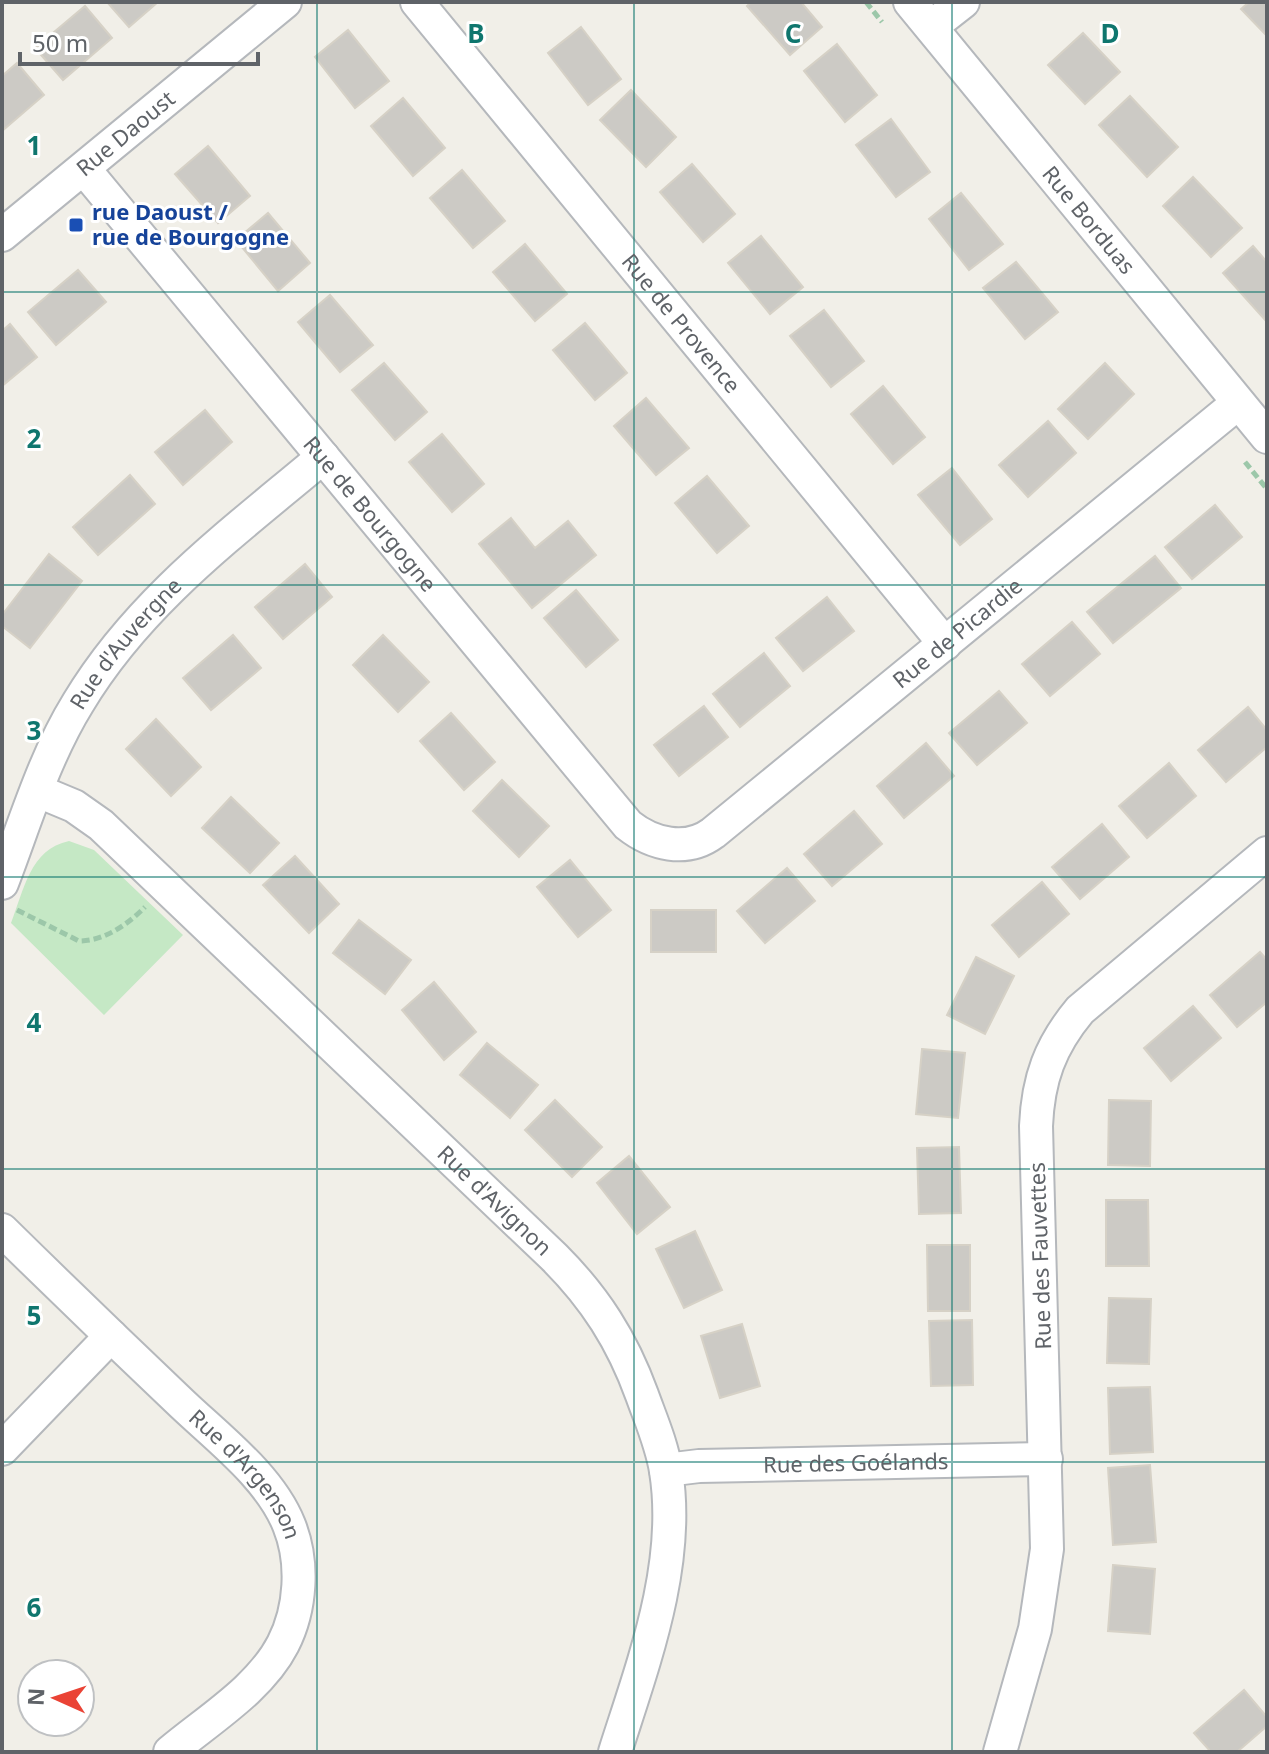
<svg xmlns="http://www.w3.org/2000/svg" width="1269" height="1754" viewBox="0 0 1269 1754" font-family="'Noto Sans',sans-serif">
	<rect width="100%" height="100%" fill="#f1efe8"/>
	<path fill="#c5e8c5" d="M69,841l25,9 89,85 -79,80 -93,-92c13,-33 19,-74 58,-82z"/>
	<path fill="#cccac5" stroke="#d6d1c6" stroke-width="2" d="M107,2h51l-29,25z
		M751,2h50l21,25 -32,28 -43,-49z
		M1249,2h18v34l-26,-27z
		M85,6l27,32 -49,42 -28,-32z
		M581,27l40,52 -33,26 -40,-52z
		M348,30l41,51 -34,27 -40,-51z
		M1083,33l37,39 -35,32 -37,-39z
		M837,44l40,51 -32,27 -41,-51z
		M17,63l27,32 -42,36v-55z
		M631,90l45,47 -30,30 -46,-47z
		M1130,96l48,51 -31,30 -48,-52z
		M403,98l42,50 -32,28 -42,-50z
		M891,119l39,53 -34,25 -40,-52z
		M208,146l42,50 -32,27 -43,-49z
		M692,164l43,50 -32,28 -43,-50z
		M462,170l43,51 -32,27 -43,-50z
		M1193,177l49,51 -31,29 -48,-51z
		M961,193l42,51 -34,26 -40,-51z
		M268,213l42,50 -32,28 -42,-51z
		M761,236l42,51 -33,27 -42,-51z
		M525,244l42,50 -32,27 -42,-49z
		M1253,246l14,16 -1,59 -43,-48z
		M1016,262l42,50 -33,27 -42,-51z
		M78,270l28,32 -50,43 -28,-33z
		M330,295l43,50 -33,27 -42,-50z
		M824,310l40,51 -33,26 -41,-51z
		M585,323l42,50 -32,27 -42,-50z
		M10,324l27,33 -35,29v-55z
		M384,363l43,49 -32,28 -43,-50z
		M1105,363l29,31 -46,45 -30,-30z
		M883,386l42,51 -32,27 -42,-50z
		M646,398l43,50 -33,27 -42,-49z
		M205,410l27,32 -49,43 -28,-33z
		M1048,421l28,32 -48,44 -29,-32z
		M442,434l42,50 -32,28 -43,-50z
		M952,468l40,51 -32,26 -42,-50z
		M130,475l25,29 -57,51 -25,-28z
		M707,476l42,50 -32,27 -42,-50z
		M1215,505l27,32 -50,42 -27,-32z
		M511,518l24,30 33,-27 28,34 -64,53 -53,-64z
		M49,554l33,27 -52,67 -28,-22v-11z
		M1155,556l26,32 -68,55 -26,-31z
		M305,564l27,33 -49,42 -28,-32z
		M576,590l42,50 -32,27 -42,-49z
		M827,597l27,34 -51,40 -27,-33z
		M1072,622l28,32 -50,42 -28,-32z
		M233,635l28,33 -50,42 -28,-32z
		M383,635l46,47 -31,30 -45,-47z
		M764,653l26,33 -50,41 -27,-33z
		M999,691l28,32 -50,42 -28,-32z
		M704,706l24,31 -49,39 -25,-31z
		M1248,707l19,23v17l-41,35 -28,-32z
		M451,713l44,49 -31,28 -44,-49z
		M156,719l45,48 -30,29 -45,-47z
		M926,743l28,33 -50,42 -27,-32z
		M1169,763l27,33 -49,42 -28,-32z
		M502,780l47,46 -30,31 -46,-46z
		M231,797l48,46 -29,30 -48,-45z
		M854,811l28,33 -50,42 -28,-32z
		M1102,824l27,33 -49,42 -28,-32z
		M295,856l44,48 -30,29 -46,-48z
		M570,860l41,50 -33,27 -41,-50z
		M787,868l28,33 -50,42 -28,-32z
		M1042,882l27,32 -50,43 -27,-32z
		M651,910h65v42h-65z
		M359,920l52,40 -26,34 -52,-41z
		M1260,952l7,8v42l-30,25 -27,-32z
		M976,957l38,19 -29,58 -38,-19z
		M434,982l42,50 -32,28 -42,-50z
		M1193,1006l28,32 -50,43 -27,-33z
		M487,1043l51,42 -28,33 -50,-43z
		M922,1049l43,4 -7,65 -42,-4z
		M555,1100l47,47 -30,30 -47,-47z
		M1109,1100l42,1 -1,65 -42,-1z
		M959,1147l2,66 -42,1 -2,-66z
		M629,1156l41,51 -33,27 -40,-51z
		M1106,1200h42l1,66h-43z
		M695,1231l27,59 -38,18 -28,-59z
		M927,1245h43v66h-42z
		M1109,1298l42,1 -2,65 -42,-1z
		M972,1320l1,65 -42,1 -2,-65z
		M742,1324l18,62 -40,12 -19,-62z
		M1150,1387l3,65 -43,2 -2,-66z
		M1150,1465l6,77 -43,3 -5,-77z
		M1113,1565l42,4 -5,65 -42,-3z
		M1244,1690l23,27v9l-30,26h-26l-17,-19z"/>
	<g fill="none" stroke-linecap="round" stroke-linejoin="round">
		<defs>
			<g id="minor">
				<path id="s1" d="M417,2l528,642"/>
				<path id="s2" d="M910,2l357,435"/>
				<path d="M931,27l32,-25"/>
				<path id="s3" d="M84,169l544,656c24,19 58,28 85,8l525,-430"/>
				<path id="s4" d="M2,235l283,-233"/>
				<path id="s5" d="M38,791l36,15 27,19 453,432c41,41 68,83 88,138 9,25 20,50 24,76 15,94 -23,193 -51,281"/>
				<path id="s6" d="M2,883c23,-60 42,-125 76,-180 61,-102 156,-171 245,-246"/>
				<path id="s7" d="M2,1230c58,57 116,113 175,169 38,37 92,76 112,126 15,37 12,84 -6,119 -23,45 -75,76 -113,108"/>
				<path d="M2,1449l109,-113"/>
				<path id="s8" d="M666,1470l33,-4 347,-7"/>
				<path d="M1000,1752l35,-123 12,-80 -11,-423c2,-47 14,-80 44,-116l187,-157"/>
			</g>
		</defs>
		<use href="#minor" stroke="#b5b8bc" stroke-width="36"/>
		<path stroke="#9cc7a9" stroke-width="5" stroke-dasharray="8 4" stroke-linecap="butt" d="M866,2l16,20
			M1245,462l22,27
			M17,910l62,31c26,0 49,-17 66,-34"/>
		<use href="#minor" stroke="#fff" stroke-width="32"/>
	</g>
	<path fill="none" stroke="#0f766e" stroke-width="2" stroke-opacity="0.55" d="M317,2v1750M634,2v1750M952,2v1750M2,292h1265M2,585h1265M2,877h1265M2,1169h1265M2,1462h1265"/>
	<rect fill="#1a4fb4" stroke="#fff" stroke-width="3" x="68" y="217" width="16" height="16" rx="4"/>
	<g text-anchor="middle" stroke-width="6" stroke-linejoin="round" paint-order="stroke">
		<g font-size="22" fill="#5f6368" stroke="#fff">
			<text dy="8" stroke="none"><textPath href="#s4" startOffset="160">Rue Daoust</textPath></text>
			<text dy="8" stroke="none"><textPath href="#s2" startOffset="282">Rue Borduas</textPath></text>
			<text dy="8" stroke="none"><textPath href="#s1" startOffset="416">Rue de Provence</textPath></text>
			<text dy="8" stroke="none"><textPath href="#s3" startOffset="448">Rue de Bourgogne</textPath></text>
			<text dy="8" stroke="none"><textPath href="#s3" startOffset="1260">Rue de Picardie</textPath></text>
			<text dy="8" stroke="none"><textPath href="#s6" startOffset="272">Rue d'Auvergne</textPath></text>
			<text dy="8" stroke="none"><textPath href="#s5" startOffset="616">Rue d'Avignon</textPath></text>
			<text transform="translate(1040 1256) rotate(-92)" y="8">Rue des Fauvettes</text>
			<text dy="8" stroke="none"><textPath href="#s8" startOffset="190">Rue des Goélands</textPath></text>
			<text dy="8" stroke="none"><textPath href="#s7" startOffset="346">Rue d'Argenson</textPath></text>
		</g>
		<g font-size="22" font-weight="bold" fill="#164399" stroke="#fff" text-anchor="start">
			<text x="92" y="220">rue Daoust /<tspan x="92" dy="25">rue de Bourgogne</tspan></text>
		</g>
	</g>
	<g font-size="26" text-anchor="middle" font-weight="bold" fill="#0f766e" stroke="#fff" stroke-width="6" stroke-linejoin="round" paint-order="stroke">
		<text x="476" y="43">B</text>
		<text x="793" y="43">C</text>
		<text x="1110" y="43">D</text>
		<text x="34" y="155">1</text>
		<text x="34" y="448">2</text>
		<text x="34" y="740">3</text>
		<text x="34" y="1032">4</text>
		<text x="34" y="1325">5</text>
		<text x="34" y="1617">6</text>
	</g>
	<rect width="1269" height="1754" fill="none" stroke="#5f6368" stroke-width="8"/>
	<g transform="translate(56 1698) rotate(273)"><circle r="38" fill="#ffffff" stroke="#bfc1c3" stroke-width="2"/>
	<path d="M0-6L14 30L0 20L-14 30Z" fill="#ea4335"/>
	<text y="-12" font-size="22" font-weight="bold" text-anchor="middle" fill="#5f6368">N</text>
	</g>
	<path d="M20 52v12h238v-12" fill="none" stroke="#5f6368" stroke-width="4"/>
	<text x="32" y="52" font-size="24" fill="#5f6368" stroke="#ffffff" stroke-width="6" paint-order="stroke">50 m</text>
</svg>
